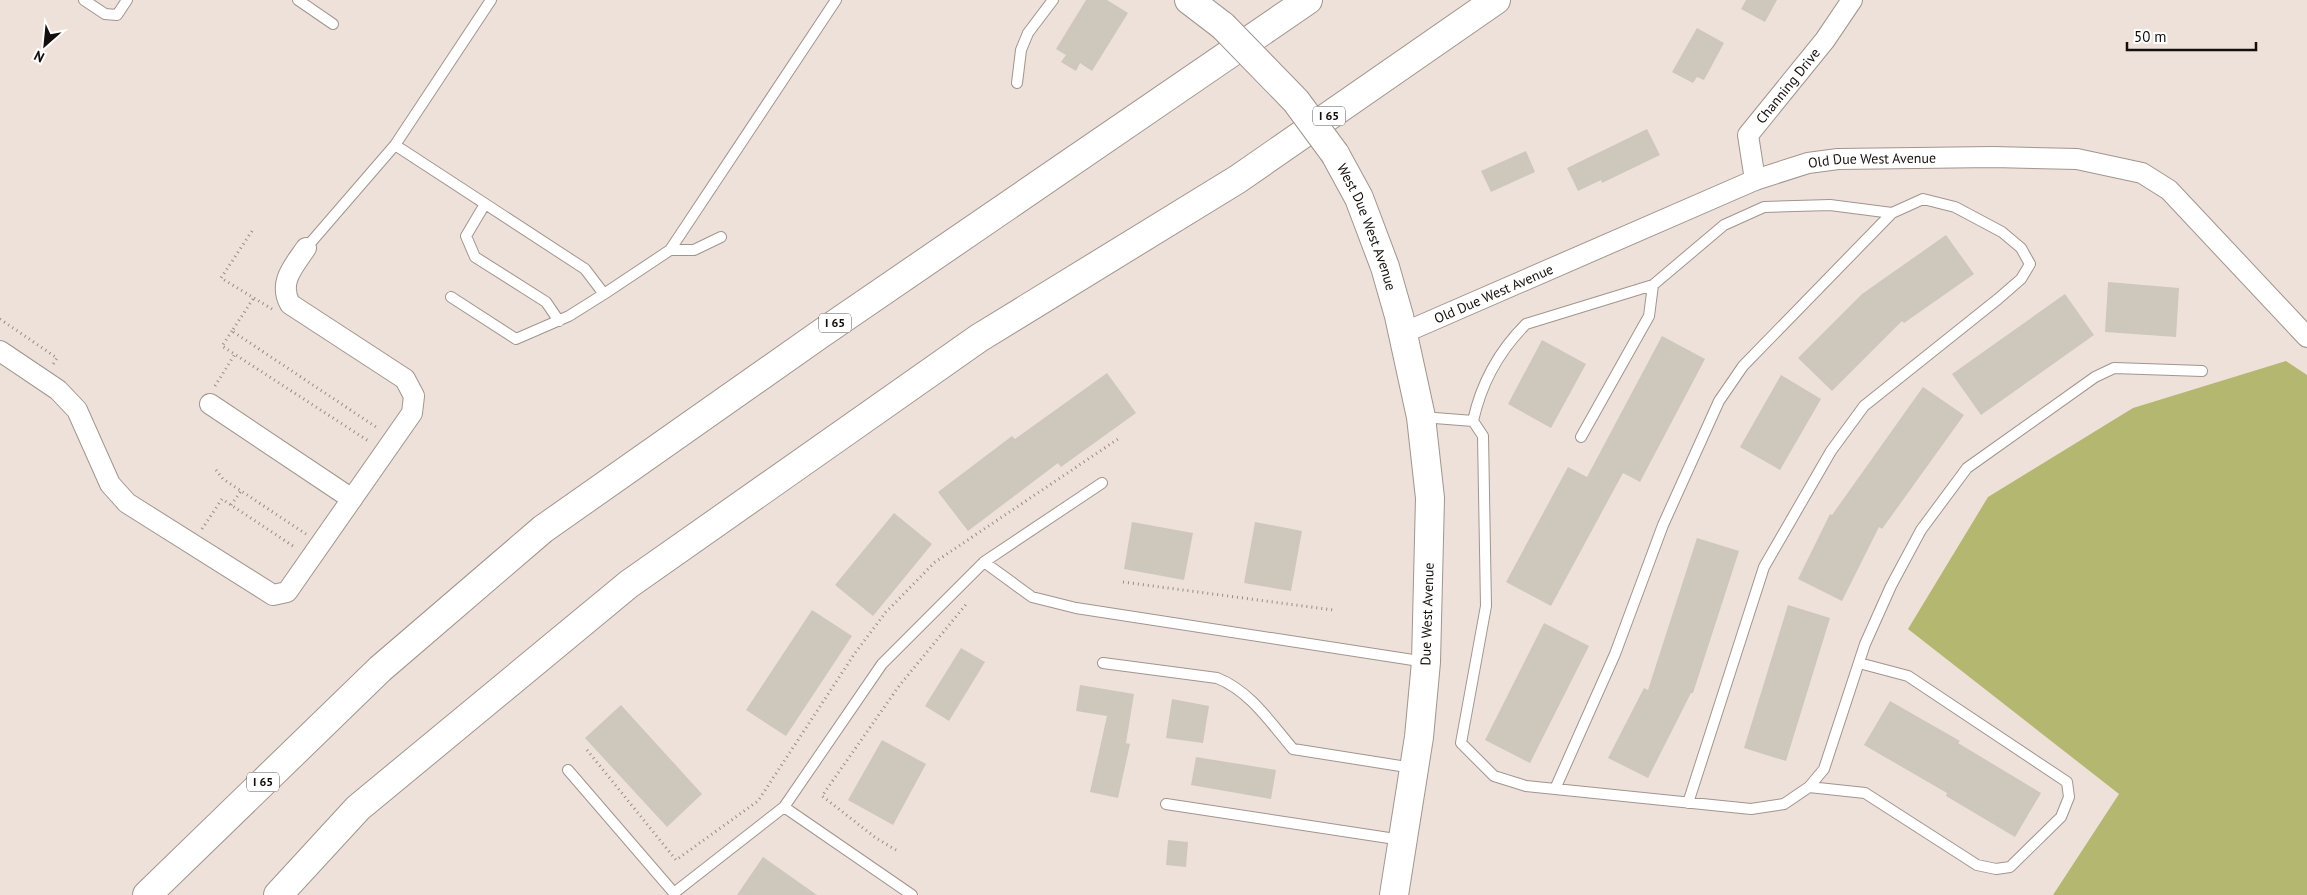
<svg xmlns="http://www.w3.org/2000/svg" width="2307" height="895" viewBox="0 0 2307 895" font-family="'PT Sans',sans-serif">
	<rect width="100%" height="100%" fill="#eee1da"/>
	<path fill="#b4b770" d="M2286,361l21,14v520h-254l66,-101 -211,-165 80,-132 145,-89z"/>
	<path fill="#cec7bc" d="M1086,0h21l21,13 -36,58 -12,-8 -4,8 -15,-9 5,-7 -10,-6z
		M1746,0h31l-12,22 -24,-13z
		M1697,28l27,15 -20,37 -7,-3 -4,6 -21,-11z
		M1647,129l13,26 -58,28 -1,-3 -23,11 -11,-23z
		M1526,151l9,21 -44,20 -10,-21z
		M1946,235l28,39 -70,49 -2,-2 -70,70 -34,-33 64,-64z
		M2108,282l71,6 -3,49 -71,-5z
		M2065,294l29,41 -113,80 -29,-41z
		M1662,336l43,23 -65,123 -17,-9 -72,133 -45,-24 62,-115 19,10z
		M1542,340l44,24 -35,64 -43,-24z
		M1107,373l29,40 -75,54 -3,-4 -90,68 -30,-39 74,-56 3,3z
		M1781,375l40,24 -41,71 -40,-23z
		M1923,387l41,28 -82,114 -3,-2 -37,74 -44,-22 32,-65 2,1z
		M894,513l38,31 -59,72 -38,-31z
		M1132,522l61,11 -9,47 -60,-11z
		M1255,522l47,9 -11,60 -47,-8z
		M1697,538l42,13 -46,142h-2l-43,85 -40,-20 36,-70 4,2z
		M1788,605l42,13 -44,143 -42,-13z
		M812,610l40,26 -66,100 -40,-26z
		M1544,623l45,23 -59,117 -45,-23z
		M961,648l24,14 -36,59 -24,-15z
		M1080,685l54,9 -8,49 4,1 -12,54 -28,-6 17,-76 -31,-5z
		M1172,699l37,7 -6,37 -37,-5z
		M1890,701l70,40 -2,2 83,50 -26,44 -69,-41 1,-3 -83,-48z
		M621,705l81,89 -35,33 -82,-89z
		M882,740l44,24 -33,61 -45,-25z
		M1196,757l80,13 -5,29 -80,-14z
		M1168,840l20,2 -2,25 -20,-2z
		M763,857l54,38h-80z"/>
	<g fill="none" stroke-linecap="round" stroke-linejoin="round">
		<defs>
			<path id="service" d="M84,0l21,14 12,1 10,-15
				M298,0l35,24
				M491,0l-96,145 190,124 19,25 66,-44 166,-250
				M1017,83l4,-33 7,-17 25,-33
				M485,204l-19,32 9,21 71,45 13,19
				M306,248l89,-103
				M670,250h24l27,-13
				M451,297l65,42 53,-23 35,-22
				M1422,417l51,4 10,15 3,170 -25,137 33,33 32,10 225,23 33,-5 25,-17 15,-18 41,-125 26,-58 30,-56 46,-62 128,-91 19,-9 88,3
				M1473,421c8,-37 26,-70 53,-97l127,-39 71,-60 40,-18 66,-2 62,8
				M1581,437l68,-121 4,-31
				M984,562l118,-79
				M1103,663l114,15c33,13 53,44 76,71l120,19
				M568,770l106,123 110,-86
				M1809,787l56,6 112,72 19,4 14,-2 51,-50 8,-20 -2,-15 -159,-106 -49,-13
				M1555,789l60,-135 48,-129 56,-124 24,-35 149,-153 31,-14 32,8 47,25 19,16 9,16 -9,15 -23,20 -134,107 -33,45 -67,116 -76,236
				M1166,804l236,36
				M912,895l-128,-88 98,-143 102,-102 48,35 44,11 350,54"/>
			<g id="minor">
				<path id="s1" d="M1755,180l-7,-45 77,-95 27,-40"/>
				<path id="s2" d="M1401,334l354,-154 53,-17 30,-4 155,-2 84,2 65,14 27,17 138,147"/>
				<path d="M0,351l58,39 19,20 33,74 17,19 146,92 14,-3 125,-179 2,-17 -9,-17 -115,-75c-12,-22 4,-38 16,-56"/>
				<path d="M210,404l142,95"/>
			</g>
			<g id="secondary">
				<path d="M1189,0l34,26"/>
				<path id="s3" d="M1335,154l24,44 26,69 14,49 22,101 9,81 -4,164 -7,75 -25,158"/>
			</g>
			<path id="motorway" d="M147,895l233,-226 163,-140 276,-194 489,-335
				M278,895l80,-87 271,-224 350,-246 259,-159 258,-179"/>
		</defs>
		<use href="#service" stroke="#a1958e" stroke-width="12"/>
		<use href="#minor" stroke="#a1958e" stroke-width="22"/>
		<use href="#secondary" stroke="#a1958e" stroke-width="30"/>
		<use href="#motorway" stroke="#a1958e" stroke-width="30"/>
		<path stroke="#968c87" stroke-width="3" stroke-dasharray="1 4" stroke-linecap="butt" d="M252,231l-31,47 51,31
			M253,299l-21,32 147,98
			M0,319l57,39 -5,8
			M232,331l-10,15 148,96
			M215,386l20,-32
			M216,470l7,9 83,55
			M231,505l10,-14
			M202,529l20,-30 74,49
			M1123,582l210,28
			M587,750l89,110 82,-59 97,-148 31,-41 49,-50 186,-125
			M896,850l-20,-12 -54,-42 77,-110 69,-84"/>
		<use href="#service" stroke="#fff" stroke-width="10"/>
		<use href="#minor" stroke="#fff" stroke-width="20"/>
		<use href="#secondary" stroke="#fff" stroke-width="28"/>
		<use href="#motorway" stroke="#fff" stroke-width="28"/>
		<defs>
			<path id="secondary-bridge" d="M1223,26l73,75 39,53"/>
		</defs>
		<use href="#secondary-bridge" stroke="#a1958e" stroke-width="30" stroke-linecap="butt"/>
		<use href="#secondary-bridge" stroke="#fff" stroke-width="28"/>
	</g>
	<g text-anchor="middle" stroke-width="4" stroke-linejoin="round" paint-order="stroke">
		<g fill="#fff" stroke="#5a5756" stroke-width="1">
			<rect x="1313" y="106.5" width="32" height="19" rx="4"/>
			<rect x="819" y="313.5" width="32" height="19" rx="4"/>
			<rect x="247" y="772.5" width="32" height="19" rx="4"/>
		</g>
		<g font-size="12" font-weight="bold" fill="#140f0d">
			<text x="1329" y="120">I 65</text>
			<text x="835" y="327">I 65</text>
			<text x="263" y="786">I 65</text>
		</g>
		<g font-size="14" fill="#140f0d" stroke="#fff">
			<text dy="5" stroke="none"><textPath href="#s1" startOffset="109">Channing Drive</textPath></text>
			<text dy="5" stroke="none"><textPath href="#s2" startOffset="506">Old Due West Avenue</textPath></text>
			<text dy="5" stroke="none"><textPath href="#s3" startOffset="80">West Due West Avenue</textPath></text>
			<text dy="5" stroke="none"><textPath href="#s2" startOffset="101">Old Due West Avenue</textPath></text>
			<text transform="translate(1427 614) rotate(-88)" y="5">Due West Avenue</text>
		</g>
	</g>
	<g transform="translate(45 45) rotate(207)" stroke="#ffffff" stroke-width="4" paint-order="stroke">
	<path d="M0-4L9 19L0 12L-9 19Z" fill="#140f0d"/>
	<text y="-8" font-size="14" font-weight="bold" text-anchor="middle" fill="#140f0d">N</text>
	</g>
	<path d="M2127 42v8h129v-8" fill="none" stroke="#140f0d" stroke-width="2.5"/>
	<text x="2134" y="42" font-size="15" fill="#140f0d" stroke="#ffffff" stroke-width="4" paint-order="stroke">50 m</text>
</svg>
